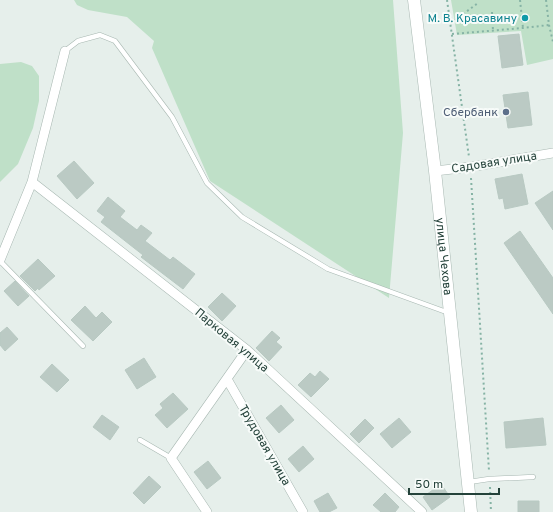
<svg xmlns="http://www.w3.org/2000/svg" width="553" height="512" viewBox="0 0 553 512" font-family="Overpass,sans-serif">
	<rect width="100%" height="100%" fill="#e6efeb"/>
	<path fill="#bfe0c8" d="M74,0h319l10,133 -14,165 -179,-117 -58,-133 2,-7 -27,-24 -39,-7 -11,-5z
		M451,0h102v59l-26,6 -6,-34 -64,4z
		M21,62l11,4 7,10v25l-6,27 -15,36 -18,18v-118z"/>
	<path fill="#bbcac4" stroke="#b8c9c2" d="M519,34l4,31 -21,3 -4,-32z
		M528,92l4,33 -24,3 -5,-33z
		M74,161l20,22 -17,16 -20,-23z
		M522,174l6,30 -23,5 -2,-11 -4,1 -4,-20z
		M553,191v39l-18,-27z
		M108,197l17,14 -5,6 17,13 4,-5 11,8 -7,8 25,19 3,-3 22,17 -12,15 -42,-32 2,-2 -42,-33 4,-5 -8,-6z
		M520,231l33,47v36l-49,-71z
		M38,259l17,17 -16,14 -1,-2 -3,3 -15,-15z
		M15,281l14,15 -11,10 -14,-15z
		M222,293l14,13 -14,15 -14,-14z
		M85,306l11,12 6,-6 10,10 -19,19 -22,-21z
		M7,327l11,12 -13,12 -5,-6v-12z
		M272,331l8,7 -4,4 6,5 -13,14 -13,-13z
		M144,358l12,19 -19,12 -12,-19z
		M52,364l17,16 -12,12 -17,-15z
		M320,371l9,8 -18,18 -13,-12 12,-12 5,4z
		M173,393l15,16 -21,19 -12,-13 8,-7 -3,-4z
		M281,405l13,15 -15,13 -13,-15z
		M102,415l17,12 -9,13 -17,-13z
		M399,418l12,14 -19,16 -12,-14z
		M543,418l3,27 -40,3 -2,-26z
		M365,419l9,9 -15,15 -9,-9z
		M303,446l11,13 -15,13 -11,-13z
		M208,461l13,17 -14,11 -13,-17z
		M149,476l12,11 -17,17 -11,-11z
		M441,484l9,13 -18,13 -9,-13z
		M328,493l9,15 -8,4h-9l-6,-11z
		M385,493l14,14 -4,5h-14l-8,-7z
		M518,501h21v11h-21z"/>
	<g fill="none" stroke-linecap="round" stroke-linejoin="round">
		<defs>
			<path id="service" d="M65,51l13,-10 22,-6 15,6 57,76 35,66 35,34 86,52 121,44
				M0,261l83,85
				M140,440l31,18
				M469,482l20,-3 44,-2"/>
			<path id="minor" d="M435,171l35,-4 83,-14
				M32,182l215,168 175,162
				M0,260l32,-78 33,-131
				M227,379l76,133
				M207,512l-36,-54 76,-108"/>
			<g id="tertiary">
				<path id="s1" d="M414,0l21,171 36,341"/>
			</g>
		</defs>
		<use href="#service" stroke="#a8b8b2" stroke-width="5.5"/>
		<use href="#minor" stroke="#a8b8b2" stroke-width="10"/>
		<use href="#tertiary" stroke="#a8b8b2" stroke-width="13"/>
		<path stroke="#86b3a5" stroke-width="2" stroke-dasharray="2 3" stroke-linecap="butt" d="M447,0l22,157
			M520,0l3,28
			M546,0l3,25 4,17
			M492,12l1,19
			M451,23l27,-20
			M452,34l71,-6 26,-3
			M471,178l18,293
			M490,487l1,25"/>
		<use href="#service" stroke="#fff" stroke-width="4.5"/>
		<use href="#minor" stroke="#fff" stroke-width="9"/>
		<use href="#tertiary" stroke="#fff" stroke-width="12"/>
	</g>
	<circle fill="#0f9aa8" stroke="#f7fbf9" stroke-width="1.5" cx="525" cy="18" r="4"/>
	<circle fill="#5c6f8a" stroke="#f7fbf9" stroke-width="1.5" cx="506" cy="112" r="4"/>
	<g text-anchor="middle" stroke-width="4" stroke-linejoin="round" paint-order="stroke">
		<g font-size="12" fill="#0d838f" stroke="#f7fbf9" text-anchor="end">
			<text x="517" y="22">М. В. Красавину</text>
		</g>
		<g font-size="12" fill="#4e5e75" stroke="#f7fbf9" text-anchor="end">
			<text x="498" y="116">Сбербанк</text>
		</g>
		<g font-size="12" fill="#24423a" stroke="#f7fbf9">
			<text transform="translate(494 162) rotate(-9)" y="4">Садовая улица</text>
			<text dy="4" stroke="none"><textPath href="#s1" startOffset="258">улица Чехова</textPath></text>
			<text transform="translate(232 340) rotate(40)" y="4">Парковая улица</text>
			<text transform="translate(265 445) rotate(60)" y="4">Трудовая улица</text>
		</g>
	</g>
	<path d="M409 488v6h90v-6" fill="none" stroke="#24423a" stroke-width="2"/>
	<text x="415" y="488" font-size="12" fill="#24423a" stroke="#f7fbf9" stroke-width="3" paint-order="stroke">50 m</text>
</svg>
